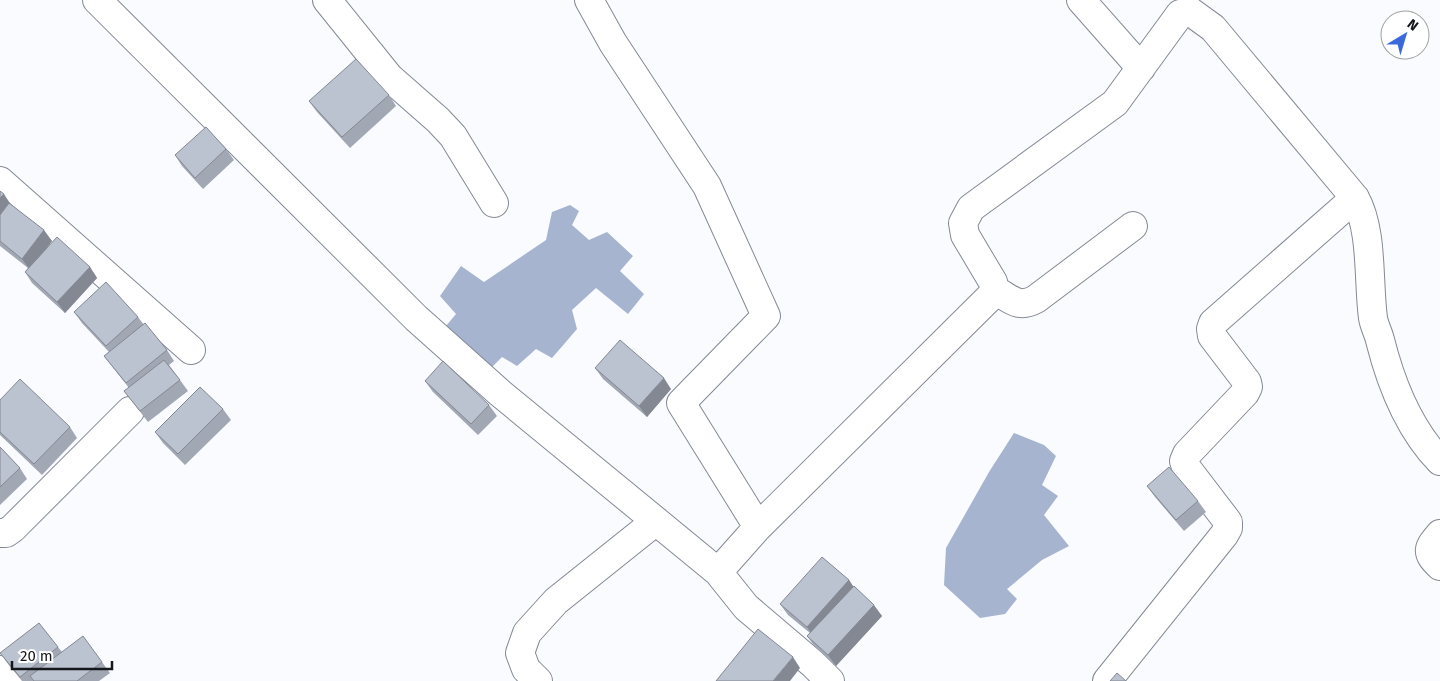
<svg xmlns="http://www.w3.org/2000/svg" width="1440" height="681" viewBox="0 0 1440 681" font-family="'Fira Sans',sans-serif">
	<rect width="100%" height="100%" fill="#f9fbfe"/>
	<path fill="#a6b4d0" d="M570,205l9,6 -7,14 17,15 18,-8 26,24 -13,15 24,23 -16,20 -32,-26 -24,22 5,19 -25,29 -16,-9 -19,17 -15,-9 -13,13 -43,-44 10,-12 -16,-18 21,-30 23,16 62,-42 6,-28z
		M1014,433l30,12 12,11 -14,29 16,11 -14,19 25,31 -27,14 -35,29 10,10 -12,15 -25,4 -36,-33 2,-37 43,-76z"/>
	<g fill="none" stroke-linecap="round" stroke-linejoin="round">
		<defs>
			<path id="minor" d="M97,0l319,318 84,75 218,179
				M327,0l62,77 49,43 15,16 41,67
				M589,0l24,43 94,143 59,130 -85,87 77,124
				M1081,0l60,68
				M0,181l191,169
				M995,290c16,9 23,19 41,9l97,-73
				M0,533h6l7,-5 117,-117
				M1440,534c-12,14 -15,18 0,32
				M0,670l13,11
				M538,681l-12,-12 -6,-16 7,-20 29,-32 100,-80
				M830,681l-17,-17 -67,-57 -28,-35 40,-45 233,-231 4,-6 -2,-8 -28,-47 -2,-12 8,-15 144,-105 65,-89 11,-2 22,16 142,170c18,32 13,83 18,120 1,7 5,14 7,22 11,44 28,88 60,121
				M1107,681l117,-146 4,-7v-6l-42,-55 -2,-6 3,-7 58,-61 3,-6 -1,-5 -35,-46 -1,-7 2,-6 142,-125"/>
		</defs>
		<use href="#minor" stroke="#838995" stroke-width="30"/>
		<use href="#minor" stroke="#fff" stroke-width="28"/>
	</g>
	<path fill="#a2a8b3" d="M389,95l7,11 -46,42 -33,-36 -8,-11z
		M226,149l8,11 -31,29 -21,-23 -7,-11z
		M0,191l10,12 42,38 -8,10 46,16 7,11 -32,35 -33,-30 -7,-11 3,-4 -28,-22z
		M74,312l64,5 6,8 23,25 7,11 -5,4 19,26 -40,31 -24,-31 5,-3 -25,-32 5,-4 -27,-29z
		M595,368l76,21 -24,28 -44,-38z
		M425,381l64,24 8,11 -19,19 -45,-43z
		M0,400l70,27 7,11 -35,37 -42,-40z
		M223,409l8,11 -46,45 -22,-22 -8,-11z
		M0,447l20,21 7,11 -27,26z
		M1147,486l51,15 8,11 -22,19 -29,-34z
		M849,580l4,6 29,30 -46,50 -21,-19 -8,-11 3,-3 -22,-18 -8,-11z
		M58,647l4,5 40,10 8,11 -11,8h-77l-14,-17 -8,-11z"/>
	<path fill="#848892" d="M4,194l7,11 -11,13v-20z
		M44,230l8,11 -22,29 -8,-11z
		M90,267l7,11 -32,35 -8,-11z
		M664,378l7,11 -24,28 -8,-11z
		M849,580l7,11 -41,47 -8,-11z
		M874,605l8,11 -46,50 -8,-11z
		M793,657l7,11 -10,13h-17z"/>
	<path fill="#bcc3d0" stroke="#848892" d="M356,59l33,36 -47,42 -33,-36z
		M206,127l20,22 -31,29 -20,-23z
		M0,191l4,3 -4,4z
		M9,203l35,27 -22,29 -22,-18v-26z
		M57,237l33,30 -33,35 -32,-30z
		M106,282l32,35 -32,29 -32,-34z
		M145,323l22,27 -41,33 -22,-27z
		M620,340l44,38 -25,28 -44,-38z
		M164,360l16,20 -40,31 -16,-20z
		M443,361l46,44 -18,19 -46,-43z
		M20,379l50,48 -36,37 -34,-32v-32z
		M200,387l23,22 -45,45 -23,-22z
		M0,447l20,21 -20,19z
		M1169,467l29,34 -22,19 -29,-34z
		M822,557l27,23 -42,47 -27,-23z
		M854,586l20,19 -46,50 -21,-19z
		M39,623l19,24 -38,30 -20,-24z
		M758,629l35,28 -20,24h-57z
		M83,636l19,26 -25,19h-43l-4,-5z
		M1117,673l9,8h-16z"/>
	<g transform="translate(1405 35) rotate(38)"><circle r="24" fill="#ffffff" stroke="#a1a2a4"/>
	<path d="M0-4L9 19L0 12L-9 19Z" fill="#3a6ada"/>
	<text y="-8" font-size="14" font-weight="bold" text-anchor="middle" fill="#14171b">N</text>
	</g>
	<path d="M12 661v8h100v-8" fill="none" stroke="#14171b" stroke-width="2.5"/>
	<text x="20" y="661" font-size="15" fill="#14171b" stroke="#ffffff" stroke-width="4" paint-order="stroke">20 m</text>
</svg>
